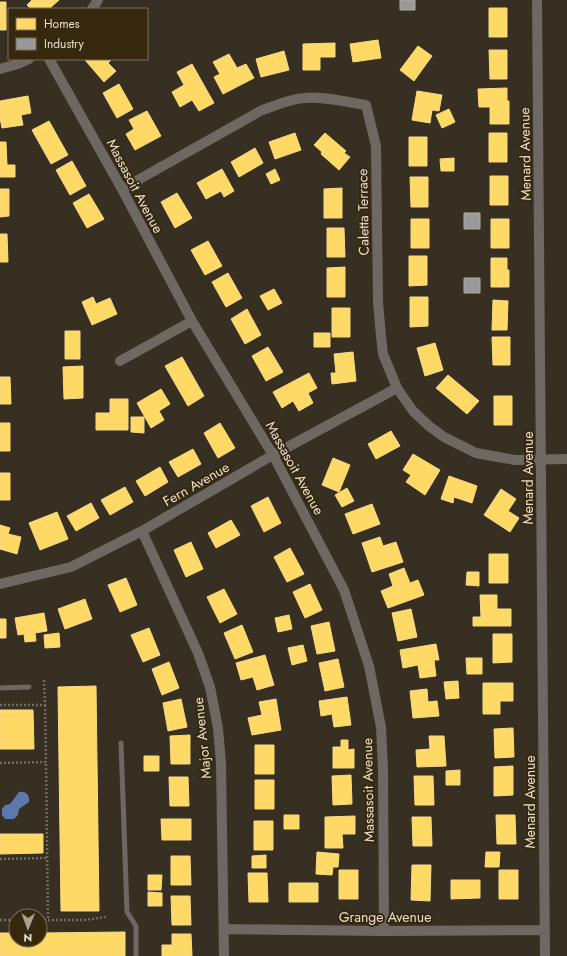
<svg xmlns="http://www.w3.org/2000/svg" width="567" height="956" viewBox="0 0 567 956" font-family="Jost,sans-serif">
	<rect width="100%" height="100%" fill="#372f21"/>
	<path fill="#5c78ac" d="M19,792c7,-1 11,3 10,10l-10,7 -1,6 -4,4h-9l-3,-4v-6l3,-4 5,-1z"/>
	<path fill="#ffd966" stroke="#f7da85" d="M32,0h27l-10,9h-18l-4,-4z
		M0,2h6v28h-6z
		M489,8h18v29h-18z
		M378,40l3,18 -28,4 -3,-18z
		M335,43v14h-15v13h-17v-26z
		M418,46l14,10 -18,25 -14,-11z
		M489,50h18v29h-17z
		M284,51l5,19 -28,7 -5,-18z
		M229,54l8,14 9,-4 8,14 -31,16 -9,-17 6,-3 -7,-12z
		M86,59h26l-4,4 8,8 -12,11 -19,-22z
		M192,64l22,39 -15,8 -7,-11 -12,7 -8,-15 12,-7 -7,-13z
		M119,84l14,25 -16,9 -14,-25z
		M507,88v13h2v23h-19v-17h-11l-1,-18z
		M417,91l25,4 -3,16 -7,-1 -2,13 -18,-3z
		M28,96l3,17 -10,2 2,10 -21,3 -2,-10v-17z
		M449,109l6,13 -13,6 -6,-13z
		M147,111l14,25 -26,14 -9,-16 8,-5 -5,-9z
		M49,121l19,34 -17,9 -19,-34z
		M295,133l6,17 -26,9 -6,-17z
		M325,133l21,18 -2,2 6,4 -11,13 -18,-16 1,-2 -8,-7z
		M489,133h18v29h-18z
		M409,137h18v29h-18z
		M0,142h6l1,23h8v12h-15z
		M255,148l8,15 -24,14 -8,-15z
		M454,158v13h-13l-1,-12z
		M72,161l14,25 -16,9 -14,-25z
		M222,169l12,22 -10,6 -3,-6 -15,8 -9,-16z
		M275,169l5,11 -9,4 -5,-10z
		M490,176h18v29h-18z
		M410,177h18v30h-17z
		M342,188v30h-18v-29z
		M0,189h9v27l-9,1z
		M177,193l15,25 -17,10 -14,-26z
		M89,194l15,25 -17,9 -14,-25z
		M411,219h18v29h-18z
		M491,219h18v29h-18z
		M327,228h17l1,29h-18z
		M0,234h7l1,28h-8z
		M208,241l14,25 -17,9 -14,-25z
		M409,256h18v29l-18,1z
		M491,258h16v12h2v17h-18z
		M345,267v30h-18v-29z
		M228,273l14,25 -16,9 -14,-25z
		M274,289l8,14 -14,7 -8,-14z
		M93,297l3,7 14,-6 7,16 -25,11 -10,-23z
		M410,297h18v29l-18,1z
		M493,300l15,1 -1,29h-15z
		M332,308h18v29h-18z
		M247,309l14,26 -16,9 -14,-25z
		M65,331h15v28h-15z
		M314,333h16v14h-16z
		M492,337h18v28h-17z
		M435,343l8,27 -18,6 -8,-28z
		M268,347l15,25 -17,9 -14,-25z
		M353,352l3,29 -24,3 -1,-11h5l-2,-19z
		M182,357l22,39 -16,10 -23,-40z
		M83,366v32l-19,1 -1,-32z
		M309,373l8,15 -9,5 5,10 -14,8 -6,-10 -11,7 -9,-16z
		M448,375l31,26 -12,13 -31,-26z
		M0,377h10l1,27h-11z
		M161,389l9,15 -11,7 5,9 -13,8 -14,-25z
		M494,396h18v29h-18z
		M110,399h18v31h-32v-17h14z
		M131,417h13v16l-13,-1z
		M0,423h10v28h-10z
		M220,423l15,25 -17,10 -14,-25z
		M391,431l9,15 -24,13 -8,-15z
		M193,449l8,15 -23,13 -9,-15z
		M413,454l27,16 -15,25 -19,-13 5,-7 -8,-5z
		M333,458l17,7 -11,27 -17,-7z
		M160,467l8,15 -23,14 -9,-15z
		M0,473h10v27h-10z
		M449,476l28,10 -5,17 -18,-6 -1,6 -12,-4z
		M125,487l8,15 -23,13 -9,-15z
		M347,488l7,13 -12,6 -7,-12z
		M501,489l15,10 -8,12 11,7 -9,14 -26,-17z
		M268,497l13,26 -17,9 -13,-26z
		M91,503l8,15 -23,13 -9,-15z
		M372,504l8,20 -27,10 -8,-20z
		M57,512l11,27 -28,11 -11,-27z
		M231,520l9,15 -24,13 -8,-15z
		M0,525l10,3 -2,6 13,3 -4,17 -17,-5z
		M380,537l3,9 13,-4 7,20 -31,10 -10,-29z
		M191,542l12,27 -17,8 -12,-27z
		M290,548l14,26 -17,8 -13,-25z
		M489,554h19v29h-19z
		M404,568l6,15 8,-3 6,15 -36,13 -7,-17 12,-5 -4,-12z
		M467,572h12v14l-13,-1z
		M126,578l11,27 -17,7 -12,-27z
		M310,584l12,26 -17,8 -12,-26z
		M224,589l13,25 -17,9 -13,-26z
		M480,595h17v14h14v17h-38v-9h8z
		M85,599l7,20 -27,10 -7,-20z
		M411,609l6,28 -19,4 -6,-28z
		M44,613l3,18 -12,2 1,8 -11,1 -1,-8 -6,1 -3,-17z
		M289,615l3,14 -14,3 -3,-14z
		M0,619h6v19h-6z
		M329,622l6,29 -18,3 -6,-28z
		M242,625l11,27 -18,7 -11,-26z
		M149,628l11,27 -17,7 -12,-27z
		M59,633l1,14 -15,1 -1,-13z
		M493,634h19v28l-19,1z
		M436,644l3,16h-5l2,16 -16,2 -2,-13 -15,3 -3,-18z
		M303,645l4,16 -15,4 -4,-17z
		M265,655l9,30 -17,5 -4,-13 -12,3 -5,-17z
		M466,658h16v16h-15z
		M338,659l6,28 -19,4 -6,-28z
		M169,662l10,26 -17,7 -10,-26z
		M458,681l1,17 -13,1 -2,-17z
		M483,683h30v18h-13v13h-17z
		M96,686l3,225h-38l-3,-224z
		M427,689l1,13 9,-1 2,15 -26,2 -3,-27z
		M347,697l4,28 -17,2 -2,-13 -11,2 -2,-15z
		M181,699l6,28 -19,4 -5,-28z
		M276,699l5,31 -29,5 -4,-17 14,-3 -3,-13z
		M0,710h33l1,39h-34z
		M513,728l1,29 -19,1 -1,-29z
		M190,735v29h-19l-1,-28z
		M429,736h15l2,30 -29,1 -1,-17 14,-1z
		M341,740h7v10l6,-1v19h-21v-21h8z
		M255,745h19v29h-19z
		M144,756h15v15h-15z
		M513,766v29l-19,1v-29z
		M460,770v15h-14v-14z
		M351,775l1,29 -19,1 -1,-29z
		M414,776h19l1,29h-19z
		M169,777h19l1,29h-19z
		M255,780h19v29h-19z
		M284,815h15v14h-15z
		M496,815h19l1,29h-19z
		M355,816v18h-13l1,14h-18v-31z
		M412,817h19l1,29h-19z
		M161,819h30v21h-29z
		M254,821h19v29h-19z
		M0,834h43v19l-43,1z
		M317,852l22,2 -1,13h-5l-1,8 -16,-1z
		M486,852h14l-1,15h-14z
		M266,855v13h-14v-12z
		M171,856h19l1,29h-20z
		M412,865h19l-1,36 -19,-1z
		M339,870h19v29h-19z
		M499,870h19v29h-19z
		M248,873h19l1,29h-19z
		M148,875h14l-1,15h-13z
		M451,880h29v18l-29,1z
		M289,883h29v19h-29z
		M148,892l14,1v13h-14z
		M171,896h19l1,29h-19z
		M125,932v24h-125v-23h16v7h24v-7z
		M172,934h19l1,22h-30v-11h10z"/>
	<path fill="#999" stroke="#b0ada9" d="M400,0h15v10h-15z
		M464,213h16v16h-16z
		M464,278h16v15h-16z"/>
	<g fill="none" stroke-linecap="round" stroke-linejoin="round">
		<path stroke="#706a63" stroke-width="2.5" stroke-dasharray="2 2" stroke-linecap="butt" d="M0,705h45l-1,-25
			M45,705l1,57
			M0,763l46,-1 2,158
			M0,859l47,-1
			M0,920h16
			M40,920h44l22,-3"/>
		<path stroke="#6e6863" stroke-width="5" d="M0,688l29,-1
			M121,743l6,169 9,14v30"/>
		<path stroke="#6e6863" stroke-width="10" d="M537,0l8,956
			M92,9l6,-9
			M49,59l73,130 70,132 81,134 71,135 25,76 12,61 2,42 1,162
			M0,69l18,-5 11,-5
			M122,189l140,-79c13,-4 27,-11 42,-12 20,-2 42,4 62,7l10,41 2,156 3,34 2,18 14,34 16,23 16,15 15,11 32,16 39,7 52,-1
			M120,361l72,-40
			M142,531l56,122 12,34 8,41 3,35 3,193
			M0,584l71,-17 71,-36 131,-76 124,-67
			M224,929l160,2 161,-1"/>
	</g>
	<g text-anchor="middle" stroke-width="4" stroke-linejoin="round" paint-order="stroke">
		<g font-size="14" fill="#e5ddce" stroke="#35280d">
			<text transform="translate(525 154) rotate(-91)" y="5">Menard Avenue</text>
			<text transform="translate(135 186) rotate(62)" y="5">Massasoit Avenue</text>
			<text transform="translate(363 212) rotate(-91)" y="5">Caletta Terrace</text>
			<text transform="translate(295 468) rotate(61)" y="5">Massasoit Avenue</text>
			<text transform="translate(528 478) rotate(-90)" y="5">Menard Avenue</text>
			<text transform="translate(196 484) rotate(-30)" y="5">Fern Avenue</text>
			<text transform="translate(202 738) rotate(-96)" y="5">Major Avenue</text>
			<text transform="translate(368 790) rotate(-91)" y="5">Massasoit Avenue</text>
			<text transform="translate(530 802) rotate(-90)" y="5">Menard Avenue</text>
			<text x="385" y="922">Grange Avenue</text>
		</g>
	</g>
	<rect x="8" y="8" width="140" height="52" fill="#35280d" stroke="#7b705a"/>
	<rect x="16" y="18" width="20" height="12" fill="#ffd966" stroke="#7b705a"/>
	<text x="44" y="28" font-size="12" fill="#e5ddce">Homes</text>
	<rect x="16" y="38" width="20" height="12" fill="#999999" stroke="#7b705a"/>
	<text x="44" y="48" font-size="12" fill="#e5ddce">Industry</text>
	<g transform="translate(28 928) rotate(181)"><circle r="19" fill="#35280d" stroke="#7b705a"/>
	<path d="M0-3L7 15L0 10L-7 15Z" fill="#a8a091"/>
	<text y="-6" font-size="11" font-weight="bold" text-anchor="middle" fill="#e5ddce">N</text>
	</g>
</svg>
